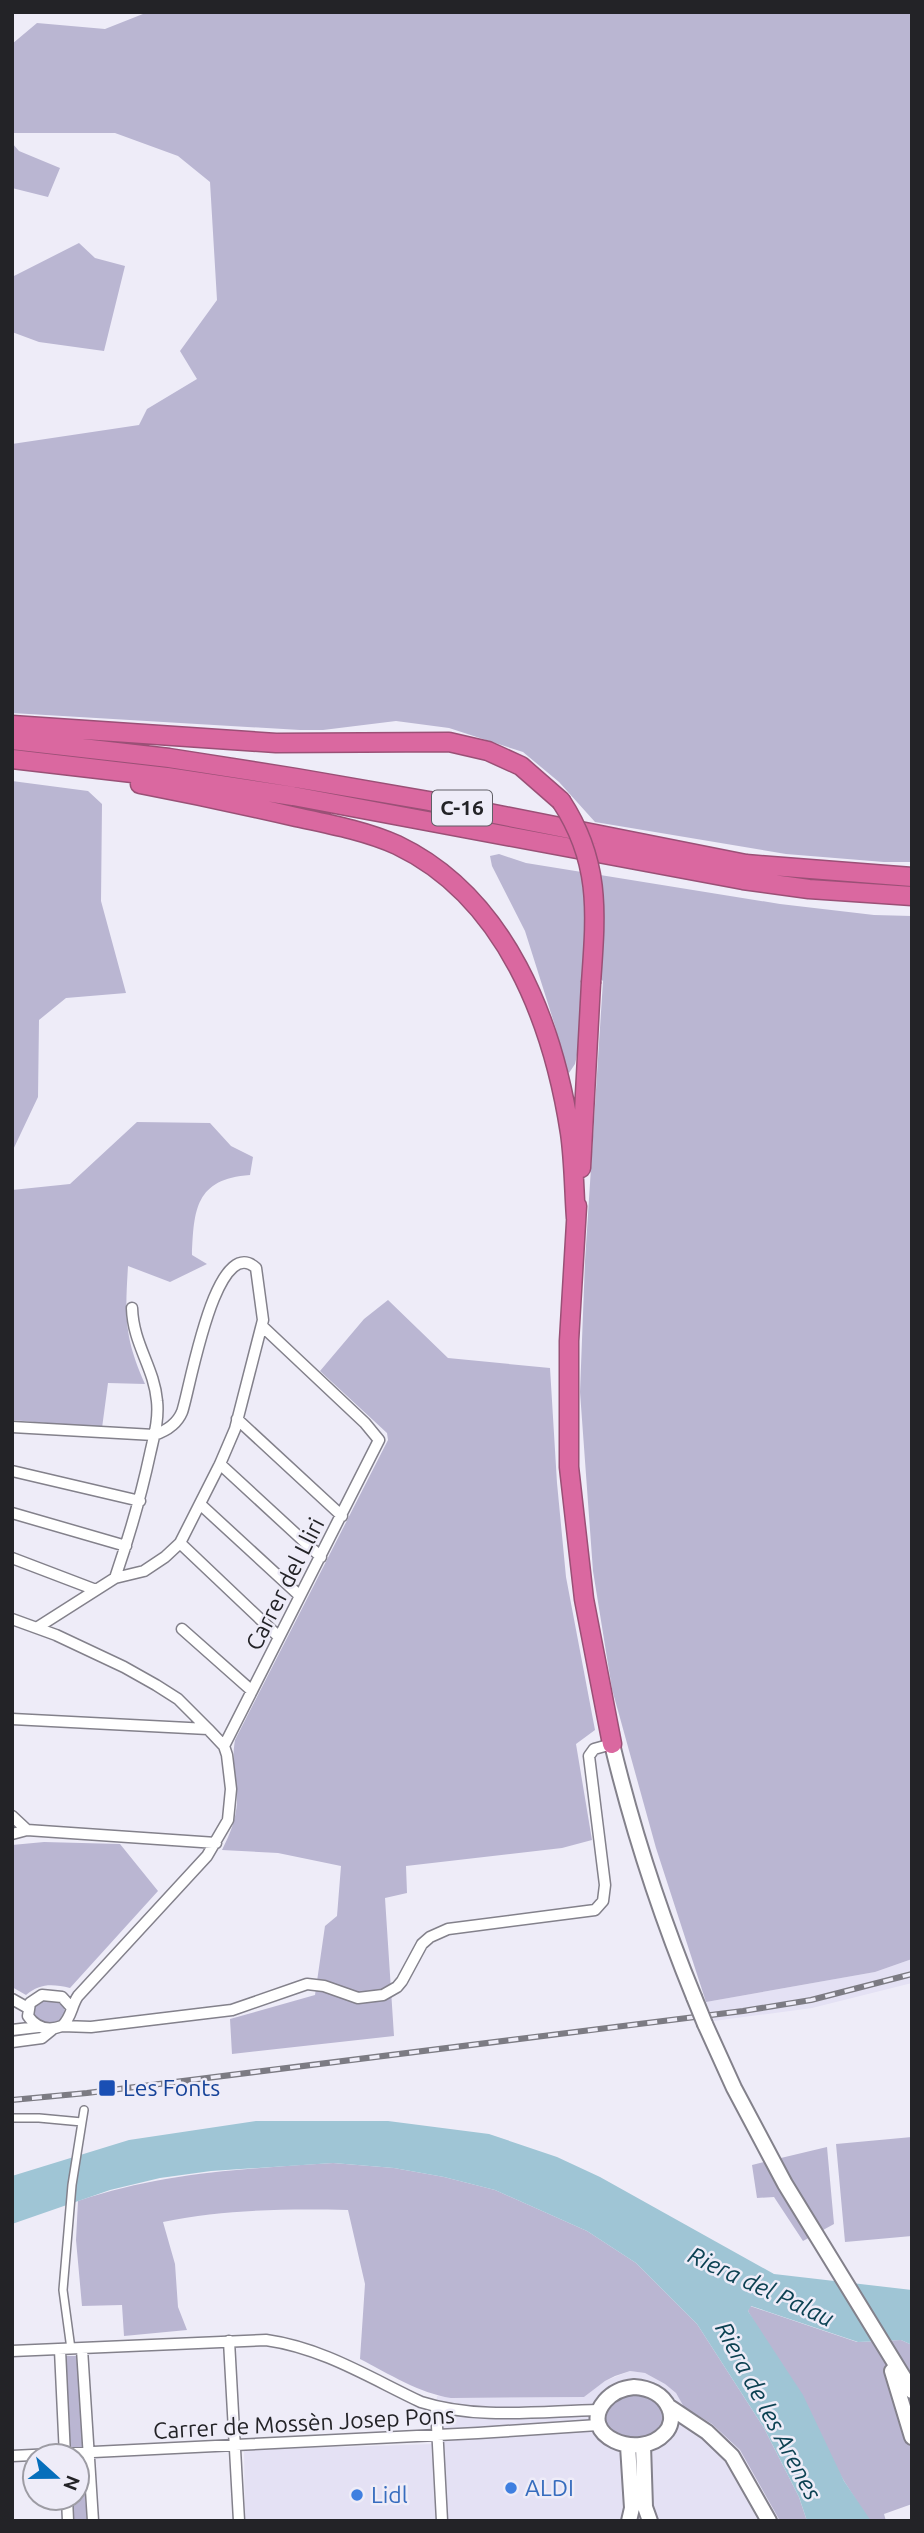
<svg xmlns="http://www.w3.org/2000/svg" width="924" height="2533" viewBox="0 0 924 2533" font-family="Ubuntu,sans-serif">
	<rect width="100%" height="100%" fill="#eeecf8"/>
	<path fill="#e4e1f4" d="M912,1959v24l-100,25 -98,13 -8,-19 169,-30z
		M630,2371l15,2 20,11 11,9 9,14 27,17 28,26 40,71h-535l-1,-71 189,-6 4,-48 30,2 117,-1 21,-16z"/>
	<path fill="#bab6d2" d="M148,12h764v850h-28l-98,-8 -191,-32 -36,-40 -36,-30 -74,-24 -53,-7 -73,9h-23l-288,-17v-269l127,-19 8,-16 50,-30 -17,-28 37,-51 -7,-118 -32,-26 -63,-23h-103v-89l25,-21 68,6z
		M12,143l7,8 41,17 -12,29 -36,-9z
		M79,243l16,15 30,8 -21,85 -65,-9 -27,-10v-55z
		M12,781l76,10 14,13 -1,97 25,92 -60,5 -27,22 -1,77 -26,55z
		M499,854l27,9 254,41 94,11 38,1v1043l-37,13 -169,30 -50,-154 -44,-159 -19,-118 -13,-179 5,-131 18,-280 -8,-7 -20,90 -6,9 -6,-7 -7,-37 -31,-98 -33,-65 -2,-10z
		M137,1122l73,1 21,23 22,11 -3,18c-55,4 -56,35 -58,80l15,9 -37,18 -42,-16c-3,51 -4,71 17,118l-37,-1 -6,45 -90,-8v-230l58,-6z
		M388,1300l60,58 102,10 7,115 9,94 29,153 -19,14 16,96 -30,8 -156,18 1,27 -22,5 9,138 -162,18 -2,-35 85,-24 10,-69 12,-10 4,-50 -63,-13 -56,-3c8,-16 14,-30 15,-48 0,-21 -6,-40 -2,-62l153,-300 -1,-7 -67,-62 44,-52z
		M44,1842l76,2 38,47 -88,97c-17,-4 -30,-5 -44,7l-14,-8v-142z
		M52,1999l12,7 1,9 -8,8 -17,-1 -6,-7c-1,-13 7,-15 18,-16z
		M912,2137v99l-67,6 -9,-98z
		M827,2147l7,77 -31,17 -29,-44 -17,1 -5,-33z
		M333,2163l61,5 50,9 51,13 92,41 49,32 61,61 67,104 35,69 8,24h-27l-40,-71 -28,-26 -28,-17 -8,-14 -11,-9 -20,-11 -15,-2 -15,5 -10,5 -21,16 -133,1c-32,-5 -62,-24 -91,-39l5,-75 -17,-74c-62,-1 -123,-1 -185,12l12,42 3,43 9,23 -63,6 -2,-31 -40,1 -6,-66 2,-39c86,-29 166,-32 255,-38z
		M750,2306l107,36 44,-2 11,5v159l-28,10 2,7h-15l-4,-4 -23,-36 -96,-170z
		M65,2356h14l5,91 -13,2 -2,-3z
		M632,2394l19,3 12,14 -1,15c-16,17 -34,14 -53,5l-6,-14c6,-14 14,-20 29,-23z
		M77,2463h6l4,58h-14l-1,-23h5z"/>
	<path fill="#9fc5d5" d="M256,2121h132l101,13 68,23 43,20 174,97 138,16v55l-11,-5 -43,2 -107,-36 -3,5 55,84 41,86 27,40h-64l-8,-24 -35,-69 -67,-104 -61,-61 -49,-32 -92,-41 -51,-13 -50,-9 -61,-5 -122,8 -51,7 -50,12 -98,34v-48l117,-36z"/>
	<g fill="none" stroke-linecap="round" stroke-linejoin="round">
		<defs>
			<path id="pedestrian" d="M12,2118h27l43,4
				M71,2349l-8,-59 9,-105 12,-75"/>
			<path id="minor" d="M237,1419l105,97
				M12,1427l142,8c12,-4 23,-11 28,-23 7,-18 33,-181 74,-144l7,52 -28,109 -15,35 -40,79 -15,14 -21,14 -29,7 -77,49
				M220,1464l101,93
				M12,1471l128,30
				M200,1504l100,92
				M12,1513l114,33
				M180,1543l99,94
				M12,1558l84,32
				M115,1578c14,-41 26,-82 35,-124 4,-18 9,-35 7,-53 -3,-34 -24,-57 -25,-93
				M12,1619l44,16 68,32 32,18 22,14 30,30 16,17 3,9 4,34 -3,31 -21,36 -129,140c-7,10 -6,21 -16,30 -13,5 -25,3 -34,-10l2,-13 12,-8 20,2 9,10
				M182,1629l70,62
				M12,1719l196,10
				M224,1746l155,-306 -14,-17 -103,-97
				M12,1816l15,14
				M12,1834l15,-4 189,13
				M12,1999l16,9
				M62,2026l29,1 141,-17 75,-26 17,2 34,12 25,-3 14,-8 5,-6 20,-37 8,-7 18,-8 147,-19 8,-9 2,-16 -16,-129 5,-7 18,-5
				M12,2030l26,-3
				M12,2042l30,-4 11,-9
				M229,2341l10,180
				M82,2349l11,172
				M60,2350l5,106
				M12,2351l254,-11c57,8 104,38 155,62 56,18 120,9 177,8
				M436,2407l6,114
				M12,2456l466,-23 120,-8
				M67,2498l1,23"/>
			<path id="secondary" d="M612,1744c21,87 48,170 82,253
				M705,2024l29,64 51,96 127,207
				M892,2371l20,66
				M634,2387c15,1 29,7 35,21 4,9 2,19 -4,25 -26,29 -89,2 -60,-32 8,-9 17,-13 29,-14z
				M668,2406l39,26 25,24 37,65
				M643,2445l2,62 5,14
				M628,2446l4,62 -3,13"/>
			<path id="motorway" d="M12,725l264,18 173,-1 39,9 33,15 40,35
				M12,740l157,18 127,20 133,23 317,63 166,13
				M12,759l155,18 126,19 450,84 66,9 103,7
				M140,784c52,10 104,21 156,33 33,7 70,14 101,28 109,52 156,177 173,288 4,28 4,57 6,85
				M581,1168l10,-185
				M577,1206l-8,135v126l15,132 28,145"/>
		</defs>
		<use href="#pedestrian" stroke="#83818b" stroke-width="10"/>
		<use href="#minor" stroke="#83818b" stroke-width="13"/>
		<use href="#secondary" stroke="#83818b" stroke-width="18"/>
		<use href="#motorway" stroke="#9a5076" stroke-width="21"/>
		<use href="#pedestrian" stroke="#fff" stroke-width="7"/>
		<use href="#minor" stroke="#fff" stroke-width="10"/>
		<use href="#secondary" stroke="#fff" stroke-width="14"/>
		<use href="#motorway" stroke="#da68a0" stroke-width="18"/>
		<defs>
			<path id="rail" d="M12,2100l75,-7 656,-82 68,-11 101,-26"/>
		</defs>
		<use href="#rail" stroke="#7c7b83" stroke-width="6"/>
		<use href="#rail" stroke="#eeecf8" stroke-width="3.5" stroke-dasharray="10" stroke-linecap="butt"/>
		<defs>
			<path id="secondary-bridge" d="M694,1997l11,27"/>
			<path id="motorway-bridge" d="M561,801c40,61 35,112 30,182"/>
		</defs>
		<use href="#secondary-bridge" stroke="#83818b" stroke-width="18" stroke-linecap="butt"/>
		<use href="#motorway-bridge" stroke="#9a5076" stroke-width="21" stroke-linecap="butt"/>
		<use href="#secondary-bridge" stroke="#fff" stroke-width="14"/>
		<use href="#motorway-bridge" stroke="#da68a0" stroke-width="18"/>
	</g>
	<rect fill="#1a4fb4" stroke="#eeecf8" stroke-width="2.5" x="98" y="2079" width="18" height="18" rx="3.5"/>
	<g fill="#3f7fe0" stroke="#eeecf8" stroke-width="2.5">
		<circle cx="511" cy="2488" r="7"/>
		<circle cx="357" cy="2495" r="7"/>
	</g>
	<g text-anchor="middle" stroke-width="5" stroke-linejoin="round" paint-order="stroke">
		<rect fill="#eeecf8" stroke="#605f66" stroke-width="2" x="432" y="790.5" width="60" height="35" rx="5"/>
		<g font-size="21" font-weight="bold" fill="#232327">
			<text x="462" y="815">C-16</text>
		</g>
		<g font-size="23" fill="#232327" stroke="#eeecf8">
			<text transform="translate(285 1584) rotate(-63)" y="8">Carrer del Lliri</text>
			<text transform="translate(304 2423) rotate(-3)" y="8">Carrer de Mossèn Josep Pons</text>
		</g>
		<g font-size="23" fill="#164399" stroke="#eeecf8" text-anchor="start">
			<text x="123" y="2096">Les Fonts</text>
		</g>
		<g font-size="23" fill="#366cbe" stroke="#eeecf8" text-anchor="start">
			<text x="525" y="2496">ALDI</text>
			<text x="371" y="2503">Lidl</text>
		</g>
		<g font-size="24" font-style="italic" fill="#0d4253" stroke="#eeecf8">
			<text transform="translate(761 2287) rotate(25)" y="8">Riera del Palau</text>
			<text transform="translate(768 2411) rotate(62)" y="8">Riera de les Arenes</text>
		</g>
	</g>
	<rect width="924" height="2533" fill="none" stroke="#232327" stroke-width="28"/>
	<g transform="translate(56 2477) rotate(111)"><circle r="33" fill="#eeecf8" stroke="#9d9ca4" stroke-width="2"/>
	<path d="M0-5L12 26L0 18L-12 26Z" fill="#066fbb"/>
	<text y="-10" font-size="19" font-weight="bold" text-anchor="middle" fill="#232327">N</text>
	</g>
</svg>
